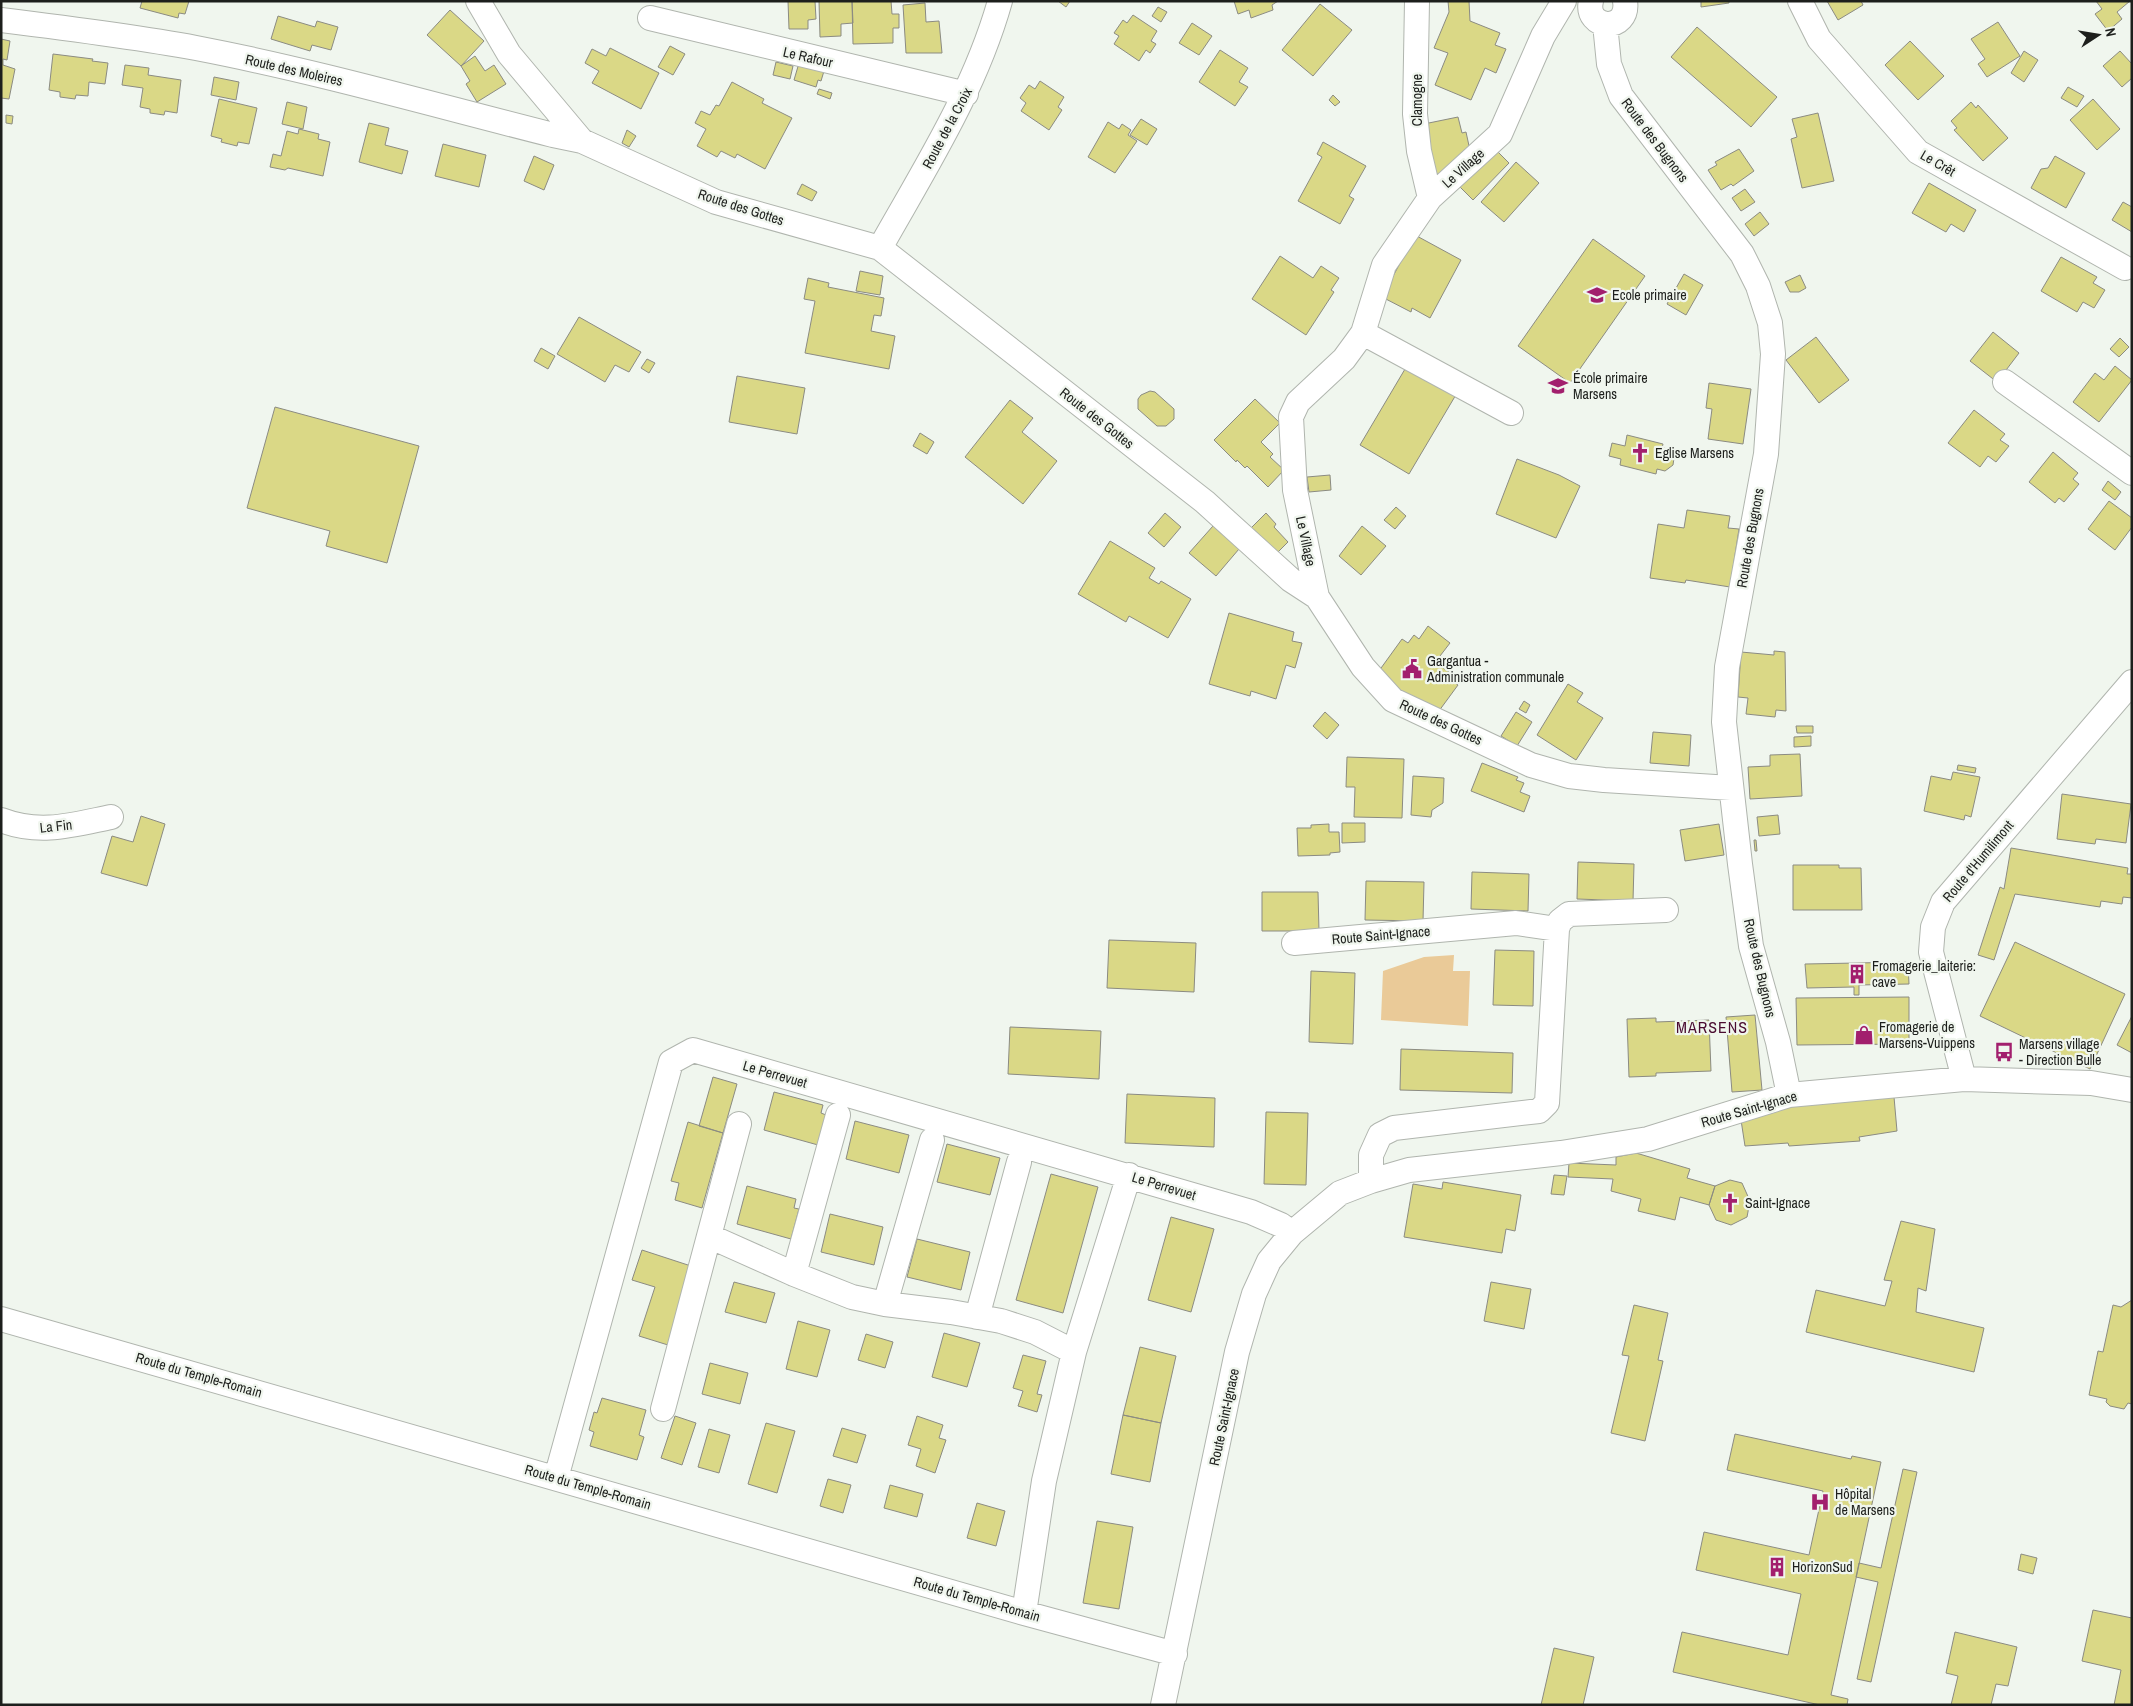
<svg xmlns="http://www.w3.org/2000/svg" width="2133" height="1706" viewBox="0 0 2133 1706" font-family="'Archivo Narrow',sans-serif">
	<rect width="100%" height="100%" fill="#f0f6ee"/>
	<path fill="#eaca98" d="M1454,955l-1,16h17l-2,55 -87,-6 2,-49 41,-14z"/>
	<path fill="#dad886" stroke="#8b8b82" d="M142,1h47l-4,13 -6,-1 -1,5 -38,-10z
		M788,1h27l1,18 -8,1v9h-19z
		M819,1h33l1,22 -12,1v12l-21,1z
		M852,1h39l1,13h7v14h-6v15l-40,1z
		M1058,1h12l-4,6z
		M1234,1h44l-6,4 1,5 -22,8 -2,-8 -11,4z
		M1448,1h21l1,20 30,12 -5,12 11,4 -10,24 -11,-5 -14,32 -36,-15 13,-32 -14,-5 15,-36z
		M1701,1h28v2l-28,4z
		M1827,1h34l2,4 -25,15z
		M2096,1h34l-13,11 5,7 -14,12 -13,-17 7,-5z
		M925,3l1,19 13,-1 3,32h-36l-3,-48z
		M1320,4l32,26 -39,46 -31,-26z
		M1158,7l9,5 -6,10 -9,-6z
		M450,10l34,31 -23,25 -34,-31z
		M1133,15l24,16 -6,10 5,3 -6,9 -4,-3 -7,11 -25,-17 5,-8 -5,-3 9,-13 4,3z
		M278,16l37,11 2,-6 21,6 -7,23 -19,-5 -2,6 -39,-12z
		M1998,22l22,34 -33,21 -9,-13 7,-5 -14,-20z
		M1192,23l20,13 -13,19 -20,-12z
		M1697,27l80,70 -26,30 -80,-70z
		M1,39l9,2 -3,19 -4,-1v6l12,4 -6,30 -8,-1z
		M1910,41l34,35 -26,24 -33,-35z
		M670,46l15,8 -12,21 -15,-8z
		M610,48l49,25 -18,36 -49,-26 7,-12 -14,-8 7,-14 14,7z
		M1220,50l28,18 -9,14 9,5 -13,19 -36,-24z
		M2024,51l14,9 -14,22 -13,-9z
		M2120,51l12,13v14l-10,9 -19,-21z
		M53,54l40,5 -1,2 16,2 -3,21 -16,-2 -1,14 -12,-1 -1,4 -15,-2v-5l-11,-2z
		M475,56l10,15 9,-6 12,19 -29,18 -11,-18 4,-3 -9,-15z
		M776,62l17,4 -3,13 -17,-4z
		M799,63l25,8 -3,10 -3,-1 -2,7 -22,-7z
		M125,65l24,3 -1,7 33,5 -4,33 -12,-2 -1,4 -14,-2v-4l-10,-2 3,-19 -21,-3z
		M214,77l25,5 -3,18 -25,-5z
		M1040,81l24,16 -6,10 4,3 -13,20 -28,-19 5,-8 -6,-5 9,-13 6,4z
		M732,82l32,17 -2,4 30,15 -27,51 -28,-15 -2,4 -14,-7 -4,6 -20,-11 9,-17 -11,-6 6,-12 9,4 6,-10 3,1z
		M2068,87l16,9 -7,11 -16,-9z
		M819,89l13,4 -2,6 -13,-5z
		M1333,95l7,7 -5,4 -6,-6z
		M219,99l38,9 -8,36 -11,-2 -1,4 -16,-4 1,-3 -11,-3z
		M2093,99l27,30 -23,21 -27,-30z
		M287,102l20,5 -4,22 -21,-5z
		M1971,102l5,6 2,-3 30,33 -25,23 -29,-31 3,-2 -6,-7z
		M1818,113l16,68 -32,7 -11,-49 6,-2 -5,-18z
		M6,115l7,1 -1,8 -6,-1z
		M1458,117l4,16 4,-1 5,23 -19,16 -22,5 -11,-51z
		M1141,119l16,10 -10,16 -17,-10z
		M1108,122l11,7 3,-5 9,6 -3,5 9,6 -22,32 -27,-16z
		M369,123l20,5 -4,17 23,6 -6,23 -43,-12z
		M299,129l20,5 -1,5 12,3 -7,34 -35,-8 -3,2 -15,-3 3,-13 8,2 6,-25 11,3z
		M627,130l9,6 -7,11 -7,-4z
		M1323,142l43,24 -17,30 5,3 -14,25 -42,-23 24,-44 -5,-3z
		M443,144l43,11 -7,32 -44,-11z
		M1492,146l17,17 -36,37 -17,-17z
		M1739,149l15,22 -21,15 -2,-2 -10,6 -13,-20 9,-5 -2,-3z
		M534,156l20,9 -10,25 -20,-9z
		M2055,156l30,17 -19,35 -35,-20 10,-19 7,-1z
		M1516,162l23,21 -35,39 -23,-20z
		M1929,183l47,27 -12,22 -13,-8 -5,8 -34,-19z
		M802,184l15,8 -5,9 -15,-7z
		M1745,189l10,13 -14,9 -9,-13z
		M2123,202l9,5v25l-20,-12z
		M1760,212l9,12 -15,12 -9,-12z
		M1415,235l46,25 -31,58 -18,-10 -1,4 -29,-15z
		M1593,239l52,37 -75,107 -52,-37z
		M1280,256l33,22 8,-12 18,12 -8,12 3,2 -28,43 -54,-36z
		M2061,257l36,20 -4,6 12,7 -11,18 -11,-6 -6,10 -36,-21z
		M860,271l23,5 -3,19 -24,-4z
		M1684,274l19,11 -17,30 -19,-11z
		M1800,275l6,13 -7,4h-9l-5,-10z
		M808,278l21,5 -1,4 56,11 -3,18 -7,-1 -3,16 24,5 -6,33 -84,-16 10,-52 -11,-2z
		M579,317l62,35 -12,20 -14,-7 -10,17 -48,-28z
		M1993,332l26,21 -22,29 -27,-21z
		M1816,337l33,43 -30,23 -33,-43z
		M2120,338l9,9 -10,10 -9,-8z
		M541,348l14,8 -7,13 -14,-8z
		M647,359l8,4 -6,10 -8,-5z
		M1408,364l49,29 -48,81 -49,-29z
		M2115,366l17,14 -33,42 -26,-20 22,-29 9,7z
		M737,376l68,12 -8,46 -68,-12z
		M1709,383l42,6 -8,55 -35,-5 4,-30 -6,-1z
		M1150,391l5,1 19,17v10l-8,7h-9l-19,-17v-10l3,-4z
		M1255,399l25,24 -19,19 12,12 -3,3 14,13 -16,17 -21,-21 -2,2 -8,-8 -1,2 -22,-22z
		M1010,400l23,18 -11,14 35,29 -34,43 -58,-47z
		M275,407l144,39 -32,117 -61,-17 4,-15 -83,-23z
		M1974,410l31,24 -5,6 9,6 -13,16 -8,-6 -8,11 -32,-24z
		M920,433l14,9 -7,12 -14,-8z
		M1627,435l36,9 -1,4 7,1 5,9 -1,7 -8,6 -8,-2 -1,5 -36,-9 1,-6 -12,-3 3,-13 13,3z
		M2053,452l25,21 -5,6 6,5 -15,18 -5,-4 -4,5 -26,-21z
		M1517,459l42,16 21,11 -24,52 -60,-24z
		M1330,475l1,15 -22,2 -2,-15z
		M2108,481l13,11 -6,8 -13,-10z
		M2109,501l23,17v9l-17,23 -27,-21z
		M1396,507l10,9 -11,13 -11,-9z
		M1687,510l43,6 -2,12 11,1 -9,58 -44,-7 -1,3 -35,-5 8,-54 26,4z
		M1165,513l16,14 -17,20 -16,-14z
		M1266,513l10,11 -2,3 14,15 -15,15 -25,-26z
		M1213,526l26,23 -23,27 -27,-23z
		M1362,526l24,20 -25,29 -22,-19z
		M1110,541l45,27 -6,10 10,6 2,-3 30,18 -23,39 -39,-22 -3,6 -48,-28z
		M1229,613l65,19 -2,9 10,2 -7,25 -9,-3 -10,34 -25,-8 -1,5 -41,-12z
		M1428,626l22,17 -10,13 5,4 -5,6 9,6 -3,4 12,9 -22,30 -60,-40 26,-36 6,4 6,-8 5,4z
		M1774,651l11,1 1,59 -10,-1 -1,7 -29,-3 2,-16 -10,-1 3,-45 33,3z
		M1568,684l15,9 -6,9 26,16 -27,42 -39,-25z
		M1524,701l6,4 -4,8 -7,-4z
		M1325,712l14,13 -12,14 -14,-13z
		M1516,712l16,10 -15,24 -16,-10z
		M1796,726h17v7h-16z
		M1653,732l38,3 -2,31 -39,-3z
		M1811,736v10l-17,1v-10z
		M1800,754l2,42 -52,3 -2,-32 22,-1v-11z
		M1347,757l57,2 -2,59 -48,-1 1,-30h-9z
		M1482,763l36,14 -2,3 8,3 -4,9 10,4 -6,16 -53,-21z
		M1958,765l18,3 -1,5 -18,-3z
		M1953,772l27,5 -9,40 -6,-2 -1,5 -40,-9 7,-35 20,4z
		M1413,776l31,2 -1,25 -11,7 -1,7 -20,-2z
		M2062,794l69,10 -5,39 -30,-4 -1,5 -38,-5z
		M1778,815l2,19 -21,2 -2,-19z
		M141,816l24,8 -18,62 -46,-13 11,-37 21,6z
		M1342,823h23v19l-23,1z
		M1329,824v8h10l1,20 -10,1v2l-32,1 -1,-28h14v-3z
		M1719,824l5,31 -39,6 -5,-31z
		M1754,840h2l1,11h-2z
		M2011,848l117,20 -1,6h5v24l-9,-1 -1,7 -21,-3 -1,6 -85,-13 -21,66 -16,-5 22,-68 4,2z
		M1578,862l56,2 -1,37 -56,-2z
		M1793,865h46v3h22l1,42h-69z
		M1472,872l57,2 -1,37 -57,-2z
		M1366,881l58,1 -1,39 -58,-1z
		M1262,892h56l1,39h-57z
		M1109,940l87,3 -2,49 -87,-4z
		M2015,942l110,52 -35,75 -110,-53z
		M1495,950l39,1 -1,55 -40,-1z
		M1908,962l1,22 -50,1v10h-5v-8l-47,1 -2,-24z
		M1311,971l44,2 -2,71 -44,-2z
		M1909,997v47l-112,1 -1,-47z
		M1755,1015l7,75 -30,2 -6,-75z
		M2132,1016v37l-15,-8z
		M1656,1018v4l53,-2 2,51 -55,2v3l-27,1 -2,-58z
		M1010,1027l91,4 -2,48 -91,-5z
		M1401,1049l112,4 -1,40 -112,-3z
		M713,1077l24,7 -14,49 -24,-7z
		M774,1092l49,13 -2,8 5,2 -8,30 -54,-15z
		M1127,1094l88,4 -1,49 -89,-4z
		M1894,1097l3,34 -38,6 1,4 -71,5 -1,-3 -43,3 -4,-26 45,-16z
		M1266,1112l42,1 -2,72 -42,-1z
		M855,1121l54,14 -10,38 -53,-14z
		M688,1122l35,11 -21,75 -27,-8 4,-17 -8,-2z
		M947,1144l53,14 -10,37 -53,-13z
		M1636,1153l54,16 -3,9 28,8 -6,19 -29,-8 -5,23 -37,-9 3,-12 -30,-8 2,-12 -45,-2 1,-14 47,2v-8z
		M1051,1174l47,13 -35,126 -47,-13z
		M1554,1175l13,1 -3,19 -13,-1z
		M1730,1180l12,3 8,18 -3,16 -16,8 -15,-5 -7,-15 6,-19z
		M1443,1182l78,13 -6,36 -9,-2 -4,24 -98,-16 9,-53 29,5z
		M747,1186l49,13 -2,9 5,1 -8,30 -54,-15z
		M830,1214l53,13 -9,38 -53,-13z
		M1171,1217l43,12 -23,83 -43,-12z
		M1901,1221l34,8 -9,62 -8,-3 -2,24 68,16 -10,44 -168,-40 10,-42 69,16 7,-25 -8,-1z
		M917,1239l53,13 -9,38 -54,-13z
		M642,1250l52,17 -26,78 -29,-9 16,-49 -23,-7z
		M734,1282l41,11 -9,30 -41,-11z
		M1491,1282l40,7 -7,40 -40,-8z
		M2132,1300v104l-4,-1 -4,6 -14,-3 -4,-4 1,-3 -18,-4 9,-44 5,1 10,-47 8,2z
		M1634,1305l34,8 -10,47 5,1 -18,80 -34,-8 18,-77 -7,-1z
		M798,1321l32,9 -13,47 -31,-8z
		M944,1333l36,10 -13,44 -35,-10z
		M866,1334l27,8 -8,26 -27,-8z
		M1140,1347l36,9 -15,67 -38,-8z
		M1023,1355l23,6 -9,33 5,1 -5,17 -19,-6 5,-15 -10,-3z
		M710,1363l38,10 -8,31 -38,-10z
		M602,1398l44,12 -7,25 5,2 -7,23 -47,-14 4,-14 -5,-2 5,-18 3,1z
		M1123,1415l38,8 -11,59 -39,-8z
		M675,1416l21,7 -14,42 -21,-7z
		M917,1416l26,9 -4,13 7,2 -11,33 -19,-7 5,-17 -13,-4z
		M766,1423l29,8 -18,62 -29,-9z
		M842,1428l24,7 -9,28 -24,-7z
		M709,1429l21,6 -11,38 -21,-6z
		M1735,1434l116,25 1,-3 29,6 -50,233 17,4 -1,6h-27l-147,-33 9,-40 106,23 13,-61 -105,-24 8,-38 105,23 14,-64 -96,-21z
		M1903,1469l14,3 -46,210 -14,-3 21,-97 -22,-5 3,-14 22,5z
		M828,1479l23,6 -8,28 -23,-7z
		M890,1485l33,9 -6,23 -33,-9z
		M977,1503l28,8 -9,35 -29,-8z
		M1097,1521l36,6 -14,82 -36,-6z
		M2021,1554l16,4 -4,16 -15,-4z
		M2093,1610l39,8v87h-18l7,-35 -39,-9z
		M1955,1632l62,15 -9,39 -12,-2 -5,21h-40l7,-29 -12,-3z
		M1554,1648l40,9 -11,48h-42z"/>
	<g fill="none" stroke-linecap="round" stroke-linejoin="round">
		<defs>
			<path id="street" d="M478,1l31,53 73,87 134,61 164,46 325,254 86,78 26,17 46,70 30,33 138,65 38,11 35,4 127,8
				M1417,1l-2,113 4,37 11,47
				M1591,1c-7,29 39,32 34,0
				M1800,1l19,38 99,113 207,116
				M650,18l316,76
				M1,20c65,8 130,16 195,28 120,23 238,57 357,87l29,6
				M1605,24l4,40 12,32 121,158 16,32 12,37 3,31 -7,100 -39,213 -3,55 16,142 11,82 27,96 11,53
				M880,248c45,-80 95,-158 120,-247
				M1363,333l148,80
				M2005,382l127,91
				M1317,597l-22,-107 -4,-73 7,-15 46,-43 19,-26 21,-68 46,-67 70,-64 43,-98 21,-35
				M1,820c39,15 71,5 110,-3
				M1294,943l222,-20 41,6
				M1964,1079l-33,-127 2,-25 10,-25 189,-220
				M739,1124l-30,112 85,38 58,23 33,7 66,8 50,9 34,11 39,20
				M1371,1181v-26l9,-20 14,-7 145,-17 8,-8 10,-174 3,-8 9,-7 97,-4
				M794,1274l44,-159
				M885,1304l47,-164
				M977,1317l42,-155
				M1,1319l1023,294 151,41
				M663,1409l46,-173
				M556,1478l115,-416 22,-12 558,162 30,13 11,8
				M1024,1613l20,-132 30,-129 55,-177
				M1163,1705l74,-353 17,-58 15,-33 23,-28 48,-40 31,-12 38,-11 152,-17 87,-14 141,-44 175,-16 127,4 41,7"/>
		</defs>
		<use href="#street" stroke="#b0b5ae" stroke-width="26"/>
		<use href="#street" stroke="#fff" stroke-width="24"/>
	</g>
	<defs>
		<symbol id="school-bare" viewBox="-9 -9 18 18"><path d="M0-5L7-2L0 1L-7-2ZM-4 1L0 2.5L4 1V4Q0 6-4 4Z" fill="#a21f6d" stroke="#f0f6ee" stroke-width="2.5" paint-order="stroke"/></symbol>
		<symbol id="church-bare" viewBox="-9 -9 18 18"><path d="M-1.2-6h2.4v3.5h3.3v2.4h-3.3V6h-2.4V-.1h-3.3v-2.4h3.3Z" fill="#a21f6d" stroke="#f0f6ee" stroke-width="2.5" paint-order="stroke"/></symbol>
		<symbol id="civic-bare" viewBox="-9 -9 18 18"><path d="M-.6-6.5H3V-4.5H.6V-3L4-1V1h2V6H-6V1h2V-1L-.6-3ZM-1.2 2.5V6h2.4V2.5Z" fill="#a21f6d" stroke="#f0f6ee" stroke-width="2.5" paint-order="stroke"/></symbol>
		<symbol id="building-bare" viewBox="-9 -9 18 18"><path d="M-4-6H4V6H1V3H-1V6H-4ZM-2.5-4.3h1.7v1.8h-1.7ZM.8-4.3h1.7v1.8H.8ZM-2.5-1h1.7V.8h-1.7ZM.8-1h1.7V.8H.8Z" fill="#a21f6d" stroke="#f0f6ee" stroke-width="2.5" paint-order="stroke"/></symbol>
		<symbol id="shop-bare" viewBox="-9 -9 18 18"><path d="M-5-2.5h2.3a2.7 3.5 0 0 1 5.4 0H5L5.5 6h-11ZM-1.5-2.5h3a1.5 2.3 0 0 0-3 0Z" fill="#a21f6d" stroke="#f0f6ee" stroke-width="2.5" paint-order="stroke"/></symbol>
		<symbol id="bus-bare" viewBox="-9 -9 18 18"><path d="M-5-6H5V4H4V6H2V4H-2V6H-4V4H-5ZM-3.5-4V0h7V-4ZM-3.5 1.2v1.5H-2V1.2ZM2 1.2v1.5H3.5V1.2Z" fill="#a21f6d" stroke="#f0f6ee" stroke-width="2.5" paint-order="stroke"/></symbol>
		<symbol id="hospital-bare" viewBox="-9 -9 18 18"><path d="M-5-5h3v3.5h4V-5h3V5h-3V1.5h-4V5h-3Z" fill="#a21f6d" stroke="#f0f6ee" stroke-width="2.5" paint-order="stroke"/></symbol>
	</defs>
	<g fill-rule="evenodd">
		<use href="#school-bare" x="1583" y="281" width="28" height="28"/>
		<use href="#school-bare" x="1544" y="372" width="28" height="28"/>
		<use href="#church-bare" x="1626" y="439" width="28" height="28"/>
		<use href="#civic-bare" x="1398" y="655" width="28" height="28"/>
		<use href="#building-bare" x="1843" y="960" width="28" height="28"/>
		<use href="#shop-bare" x="1850" y="1021" width="28" height="28"/>
		<use href="#bus-bare" x="1990" y="1038" width="28" height="28"/>
		<use href="#church-bare" x="1716" y="1189" width="28" height="28"/>
		<use href="#hospital-bare" x="1806" y="1488" width="28" height="28"/>
		<use href="#building-bare" x="1763" y="1553" width="28" height="28"/>
	</g>
	<g text-anchor="middle" stroke-width="4.5" stroke-linejoin="round" paint-order="stroke">
		<g font-size="14" fill="#1d1f1c" stroke="#f0f6ee">
			<text transform="translate(808 57) rotate(13)" y="5">Le Rafour</text>
			<text transform="translate(294 70) rotate(13)" y="5">Route des Moleires</text>
			<text transform="translate(1417 100) rotate(-90)" y="5">Clamogne</text>
			<text transform="translate(947 128) rotate(-62)" y="5">Route de la Croix</text>
			<text transform="translate(1655 140) rotate(53)" y="5">Route des Bugnons</text>
			<text transform="translate(1938 163) rotate(30)" y="5">Le Crêt</text>
			<text transform="translate(1463 168) rotate(-42)" y="5">Le Village</text>
			<text transform="translate(741 207) rotate(18)" y="5">Route des Gottes</text>
			<text transform="translate(1097 418) rotate(38)" y="5">Route des Gottes</text>
			<text transform="translate(1750 538) rotate(-80)" y="5">Route des Bugnons</text>
			<text transform="translate(1306 541) rotate(78)" y="5">Le Village</text>
			<text transform="translate(1441 722) rotate(25)" y="5">Route des Gottes</text>
			<text transform="translate(56 826) rotate(-6)" y="5">La Fin</text>
			<text transform="translate(1978 861) rotate(-50)" y="5">Route d'Humilimont</text>
			<text transform="translate(1381 935) rotate(-5)" y="5">Route Saint-Ignace</text>
			<text transform="translate(1760 968) rotate(77)" y="5">Route des Bugnons</text>
			<text transform="translate(775 1074) rotate(16)" y="5">Le Perrevuet</text>
			<text transform="translate(1749 1109) rotate(-16)" y="5">Route Saint-Ignace</text>
			<text transform="translate(1164 1186) rotate(17)" y="5">Le Perrevuet</text>
			<text transform="translate(199 1375) rotate(16)" y="5">Route du Temple-Romain</text>
			<text transform="translate(1224 1417) rotate(-78)" y="5">Route Saint-Ignace</text>
			<text transform="translate(588 1487) rotate(16)" y="5">Route du Temple-Romain</text>
			<text transform="translate(977 1599) rotate(16)" y="5">Route du Temple-Romain</text>
		</g>
		<g font-size="14" fill="#1d1f1c" stroke="#f0f6ee" text-anchor="start">
			<text x="1612" y="300">Ecole primaire</text>
			<text x="1573" y="383">École primaire<tspan x="1573" dy="16">Marsens</tspan></text>
			<text x="1655" y="458">Eglise Marsens</text>
			<text x="1427" y="666">Gargantua -<tspan x="1427" dy="16">Administration communale</tspan></text>
			<text x="1872" y="971">Fromagerie_laiterie:<tspan x="1872" dy="16">cave</tspan></text>
			<text x="1879" y="1032">Fromagerie de<tspan x="1879" dy="16">Marsens-Vuippens</tspan></text>
			<text x="2019" y="1049">Marsens village<tspan x="2019" dy="16">- Direction Bulle</tspan></text>
			<text x="1745" y="1208">Saint-Ignace</text>
			<text x="1835" y="1499">Hôpital<tspan x="1835" dy="16">de Marsens</tspan></text>
			<text x="1792" y="1572">HorizonSud</text>
		</g>
		<g font-size="16" letter-spacing="1" fill="#4a0b30" stroke="#f0f6ee">
			<text x="1712" y="1033">MARSENS</text>
		</g>
	</g>
	<rect width="2133" height="1706" fill="none" stroke="#1d1f1c" stroke-width="5"/>
	<g transform="translate(2098 35) rotate(78)" stroke="#f0f6ee" stroke-width="4" paint-order="stroke">
	<path d="M0-4L9 19L0 12L-9 19Z" fill="#1d1f1c"/>
	<text y="-8" font-size="14" font-weight="bold" text-anchor="middle" fill="#1d1f1c">N</text>
	</g>
</svg>
